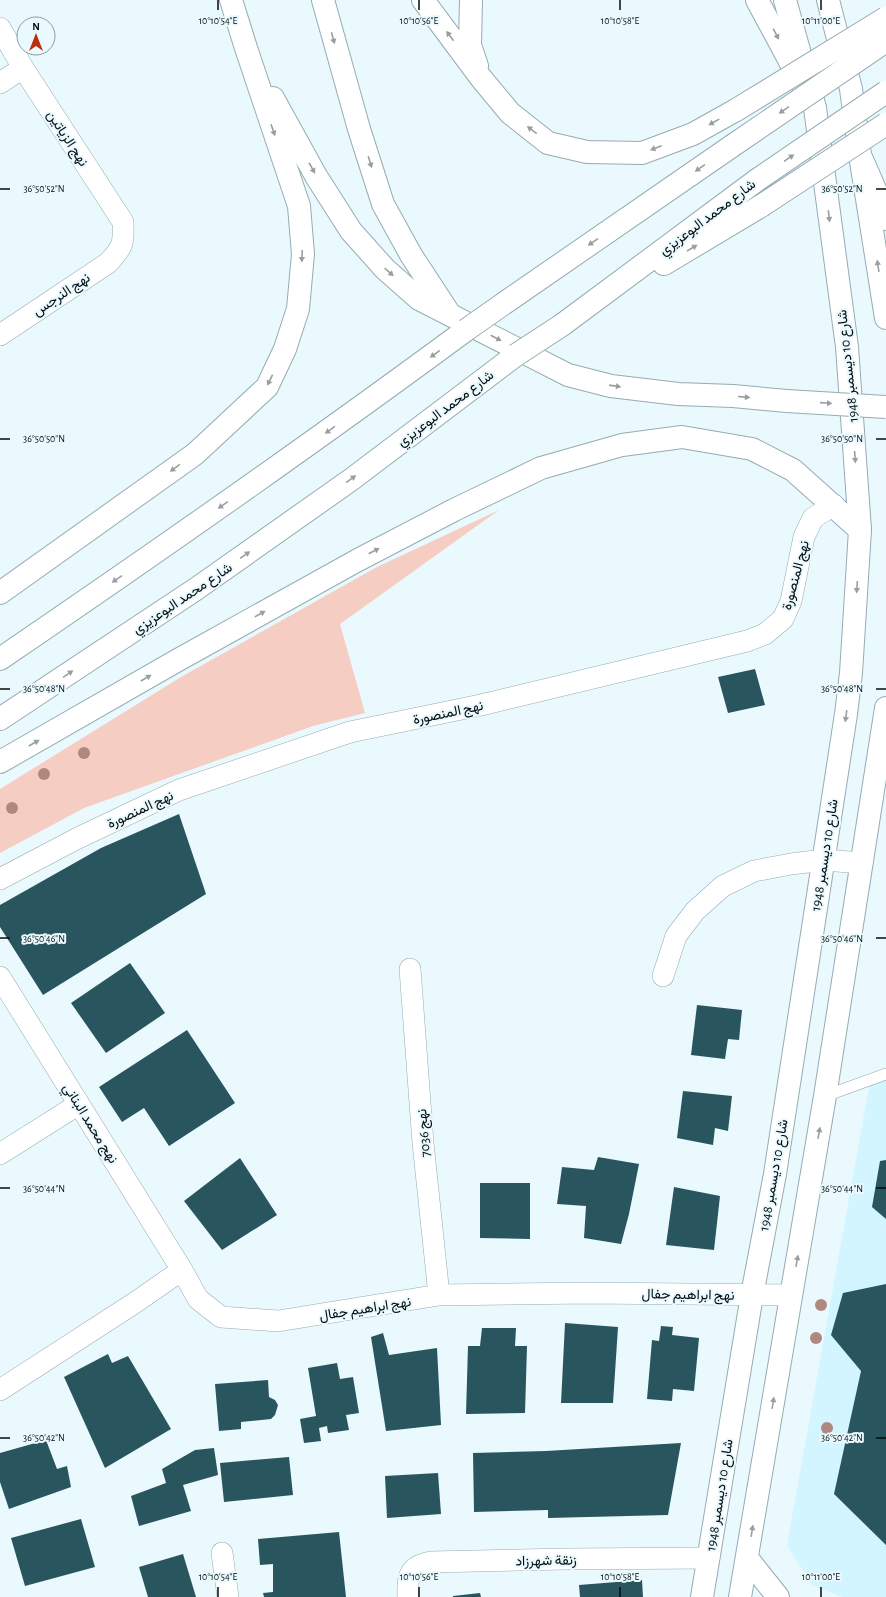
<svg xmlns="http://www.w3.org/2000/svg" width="886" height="1597" viewBox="0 0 886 1597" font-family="'Alegreya Sans',Vazirmatn,sans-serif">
	<rect width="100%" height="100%" fill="#e9f9fd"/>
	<path fill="#d2f5ff" d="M886,1071v526h-44l-30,-12 -25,-40 84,-469z"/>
	<path fill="#f6cdc3" d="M499,510l-159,114 25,89 -52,13 -229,82 -84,45v-64l181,-112 196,-110z"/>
	<path fill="#29555f" d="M755,669l10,36 -37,8 -10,-36z
		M179,814l27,80 -163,101 -43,-68v-22l101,-57z
		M130,963l35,50 -59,40 -35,-50z
		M697,1005l45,5 -3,30 -11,-1 -3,20 -34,-4z
		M187,1030l48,73 -66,43 -25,-38 -22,14 -23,-35z
		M683,1091l49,5 -4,35 -13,-3 -2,17 -36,-7z
		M598,1157l41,7 -10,50 -8,30 -37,-6 2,-32 -29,-2 5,-37 32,3z
		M240,1158l37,57 -55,35 -38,-49z
		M886,1160v59l-14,-12 8,-46z
		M480,1183h50v56l-50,-1z
		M674,1187l46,9 -6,54 -48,-5z
		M886,1284v261l-52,-51 27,-123 -30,-36 12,-42z
		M565,1323l53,4 -5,76h-52z
		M661,1326l12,1 -1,8 27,3 -5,53 -21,-2 -1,12 -25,-2 5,-59 7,1z
		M482,1328h34l-1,18h12l-2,67 -59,1 2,-68h12z
		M383,1333l6,22 48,-7 4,77 -55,6 -15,-94z
		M108,1354l4,9 16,-7 43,73 -66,39 -41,-91z
		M337,1363l3,16 13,-2 6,36 -13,2 3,15 -21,3 -1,-7 -8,2 2,13 -17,2 -4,-24 16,-3 -8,-48z
		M268,1380l1,17 6,3 3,5 -3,10 -4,4 -30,3v7l-22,2 -4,-47z
		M46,1440l11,29 10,-3 4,21 -62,22 -9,-27v-29z
		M681,1443l-13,72 -120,3v-8l-74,2 -1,-59 73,-2z
		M214,1448l4,27 -35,10 8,26 -52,15 -8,-30 35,-13 -4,-14 33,-19z
		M289,1457l4,38 -69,7 -4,-39z
		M438,1473l3,41 -54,4 -2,-42z
		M81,1519l14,48 -70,19 -14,-48z
		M339,1532l7,65h-82l-1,-4 10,-1v-28l-13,1 -2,-26z
		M183,1554l13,43h-48l-9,-30z
		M642,1580l1,17h-63l-1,-12z
		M480,1593l1,4h-28v-1z"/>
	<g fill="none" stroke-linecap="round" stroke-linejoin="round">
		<defs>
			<path id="service" d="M825,1096l61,-22"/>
			<path id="minor" d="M0,28l23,40 100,154c1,22 0,25 -15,41l-108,72
				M0,83l23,-15
				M0,879l78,-41 101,-48 171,-58 131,-27 266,-64 18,-7 18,-15 8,-18 13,-64 9,-19 21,-13
				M410,969l13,174 16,152
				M663,976l13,-40 19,-25 28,-25 31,-15 37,-7 33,-4 38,3
				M0,977l182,293 16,29 23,18 57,4 161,-26 151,-2 201,2
				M0,1154l79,-50
				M0,1390l136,-88 46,-32
				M222,1553l6,44
				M408,1597c-1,-21 1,-31 23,-35l134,-3 144,-1"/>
			<path id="primary" d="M828,0l23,89 9,66 26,163
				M747,1558l31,39
				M702,1597l50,-302 23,-121 71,-460 5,-41 9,-143 -13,-183 -32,-239 -30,-108
				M740,1597l85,-501 61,-388"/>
			<path id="motorway" d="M323,0l36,129 24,75 28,51 38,58
				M423,0l58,78 29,35 38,30 39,9 55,1 51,-19 43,-24
				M471,0l-1,45 7,21
				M757,0l58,108
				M273,98l43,78 35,55 34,38 34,30 149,76 43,11 67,8 55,2 54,5
				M860,155l17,39 9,25
				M664,264l97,-58
				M506,302l226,-156
				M562,325l195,-145
				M0,593l195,-139 72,-67 18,-38 13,-40 5,-55 -4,-48 -53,-158 -15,-48
				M0,659c157,-107 313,-216 466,-329
				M0,719l196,-130 156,-110 164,-124
				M0,762l178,-102 180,-100 96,-50 87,-42 81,-23 60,-8 70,12 41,21 67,60"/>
		</defs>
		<use href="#service" stroke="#94acb3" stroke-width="12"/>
		<use href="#minor" stroke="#94acb3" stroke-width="22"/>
		<use href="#primary" stroke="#94acb3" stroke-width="24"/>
		<use href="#motorway" stroke="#94acb3" stroke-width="24"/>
		<use href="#service" stroke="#fff" stroke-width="11"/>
		<use href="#minor" stroke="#fff" stroke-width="21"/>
		<use href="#primary" stroke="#fff" stroke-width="22"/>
		<use href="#motorway" stroke="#fff" stroke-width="22"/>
		<defs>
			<path id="motorway-bridge" d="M736,110l150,-92
				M732,146l154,-105
				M757,180l129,-88
				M761,206l125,-82
				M466,330l40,-28
				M516,355l46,-30
				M787,401l99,6"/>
		</defs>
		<use href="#motorway-bridge" stroke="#94acb3" stroke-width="24" stroke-linecap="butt"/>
		<use href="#motorway-bridge" stroke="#fff" stroke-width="22"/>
	</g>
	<g fill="#b1887f">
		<circle cx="84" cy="753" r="6"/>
		<circle cx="44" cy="774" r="6"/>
		<circle cx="12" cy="808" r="6"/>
		<circle cx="821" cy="1305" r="6"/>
		<circle cx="816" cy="1338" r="6"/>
		<circle cx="827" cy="1428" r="6"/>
	</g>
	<defs><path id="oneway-solid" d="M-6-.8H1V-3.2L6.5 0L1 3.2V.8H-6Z"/></defs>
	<g fill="#9b9e9f">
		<use href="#oneway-solid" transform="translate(776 34) rotate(62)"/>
		<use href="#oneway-solid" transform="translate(450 36) rotate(-127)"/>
		<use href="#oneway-solid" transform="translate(333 38) rotate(75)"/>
		<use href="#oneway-solid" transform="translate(784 110) rotate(146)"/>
		<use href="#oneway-solid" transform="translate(714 122) rotate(151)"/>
		<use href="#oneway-solid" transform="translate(273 130) rotate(71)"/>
		<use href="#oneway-solid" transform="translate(532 130) rotate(-143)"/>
		<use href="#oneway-solid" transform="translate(656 148) rotate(159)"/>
		<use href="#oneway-solid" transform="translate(789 158) rotate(-34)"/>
		<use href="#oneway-solid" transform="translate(370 162) rotate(73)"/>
		<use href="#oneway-solid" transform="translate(312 168) rotate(61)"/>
		<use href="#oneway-solid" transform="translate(700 168) rotate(145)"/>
		<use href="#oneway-solid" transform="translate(829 216) rotate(83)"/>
		<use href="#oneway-solid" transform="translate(593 242) rotate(145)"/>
		<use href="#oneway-solid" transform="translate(692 248) rotate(-31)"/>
		<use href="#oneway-solid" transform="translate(302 256) rotate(92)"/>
		<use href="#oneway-solid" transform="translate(878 266) rotate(-99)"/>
		<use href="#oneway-solid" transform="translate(389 272) rotate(42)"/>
		<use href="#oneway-solid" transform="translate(496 338) rotate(28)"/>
		<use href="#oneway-solid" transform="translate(435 354) rotate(144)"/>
		<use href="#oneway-solid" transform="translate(270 380) rotate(116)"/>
		<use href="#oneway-solid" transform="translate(615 386) rotate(8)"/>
		<use href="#oneway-solid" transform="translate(744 397) rotate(5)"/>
		<use href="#oneway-solid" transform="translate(826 403) rotate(4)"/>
		<use href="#oneway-solid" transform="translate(330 430) rotate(144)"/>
		<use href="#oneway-solid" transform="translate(855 457) rotate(86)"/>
		<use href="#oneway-solid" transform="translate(175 468) rotate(144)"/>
		<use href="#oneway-solid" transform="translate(351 479) rotate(-36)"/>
		<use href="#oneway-solid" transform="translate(223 505) rotate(145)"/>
		<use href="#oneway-solid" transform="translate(374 551) rotate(-27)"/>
		<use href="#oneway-solid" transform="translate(245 555) rotate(-35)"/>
		<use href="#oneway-solid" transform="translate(117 579) rotate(146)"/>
		<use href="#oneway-solid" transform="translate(857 587) rotate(94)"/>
		<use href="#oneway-solid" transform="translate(260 614) rotate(-29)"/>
		<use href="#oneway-solid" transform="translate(68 674) rotate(-34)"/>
		<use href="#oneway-solid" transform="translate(146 678) rotate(-30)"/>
		<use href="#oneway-solid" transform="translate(846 716) rotate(98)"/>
		<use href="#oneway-solid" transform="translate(34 743) rotate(-30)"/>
		<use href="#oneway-solid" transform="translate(819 1133) rotate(-80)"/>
		<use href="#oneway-solid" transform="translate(797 1261) rotate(-80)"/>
		<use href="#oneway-solid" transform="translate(773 1403) rotate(-81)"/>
		<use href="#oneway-solid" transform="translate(752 1531) rotate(-81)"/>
	</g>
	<path fill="none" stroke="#050d0f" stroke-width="1.5" d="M218,0v10M419,0v10M620,0v10M821,0v10M0,189h10M876,189h10M0,439h10M876,439h10M0,689h10M876,689h10M0,938h10M876,938h10M0,1188h10M876,1188h10M0,1438h10M876,1438h10M218,1587v10M419,1587v10M620,1587v10M821,1587v10"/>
	<g text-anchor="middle" stroke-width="4" stroke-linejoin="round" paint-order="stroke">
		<g font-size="14" fill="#050d0f" stroke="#e9f9fd">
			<text transform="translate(68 138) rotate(57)" y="5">نهج الزياتين</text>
			<text transform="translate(707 217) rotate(-37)" y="5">شارع محمد البوعزيزي</text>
			<text transform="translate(61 294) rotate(-34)" y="5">نهج النرجس</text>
			<text transform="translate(847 366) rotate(-96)" y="5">شارع 10 ديسمبر 1948</text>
			<text transform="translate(445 408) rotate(-37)" y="5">شارع محمد البوعزيزي</text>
			<text transform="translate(795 575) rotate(-75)" y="5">نهج المنصورة</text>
			<text transform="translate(182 598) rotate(-34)" y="5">شارع محمد البوعزيزي</text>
			<text transform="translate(448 712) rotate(-12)" y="5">نهج المنصورة</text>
			<text transform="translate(140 809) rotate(-25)" y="5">نهج المنصورة</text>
			<text transform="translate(824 855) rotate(-81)" y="5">شارع 10 ديسمبر 1948</text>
			<text transform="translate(91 1123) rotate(58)" y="5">نهج محمد البناني</text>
			<text transform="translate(423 1133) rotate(-95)" y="5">نهج 7036</text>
			<text transform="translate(773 1175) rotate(-80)" y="5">شارع 10 ديسمبر 1948</text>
			<text transform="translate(688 1294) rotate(1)" y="5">نهج ابراهيم جفال</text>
			<text transform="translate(365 1308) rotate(-9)" y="5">نهج ابراهيم جفال</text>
			<text transform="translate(719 1495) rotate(-81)" y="5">شارع 10 ديسمبر 1948</text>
			<text transform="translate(546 1560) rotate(-1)" y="5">زنقة شهرزاد</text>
		</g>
	</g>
	<g font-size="10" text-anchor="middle" fill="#050d0f" stroke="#e9f9fd" stroke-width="4" stroke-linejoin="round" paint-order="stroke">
		<text x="218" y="24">10°10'54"E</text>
		<text x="419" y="24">10°10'56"E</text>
		<text x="620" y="24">10°10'58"E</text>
		<text x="821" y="24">10°11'00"E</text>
		<text x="44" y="192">36°50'52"N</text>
		<text x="842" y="192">36°50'52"N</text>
		<text x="44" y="442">36°50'50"N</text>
		<text x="842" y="442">36°50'50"N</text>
		<text x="44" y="692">36°50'48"N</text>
		<text x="842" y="692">36°50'48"N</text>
		<text x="44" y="942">36°50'46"N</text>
		<text x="842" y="942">36°50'46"N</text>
		<text x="44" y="1192">36°50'44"N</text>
		<text x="842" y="1192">36°50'44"N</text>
		<text x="44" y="1441">36°50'42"N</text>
		<text x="842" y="1441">36°50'42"N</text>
		<text x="218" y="1580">10°10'54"E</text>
		<text x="419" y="1580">10°10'56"E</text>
		<text x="620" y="1580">10°10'58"E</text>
		<text x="821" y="1580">10°11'00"E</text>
	</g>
	<g transform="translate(36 36)"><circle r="19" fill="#e9f9fd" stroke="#8e9b9e"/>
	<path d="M0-3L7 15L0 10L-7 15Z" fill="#b92e0d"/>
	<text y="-6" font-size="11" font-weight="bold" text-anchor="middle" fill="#050d0f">N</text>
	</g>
</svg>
